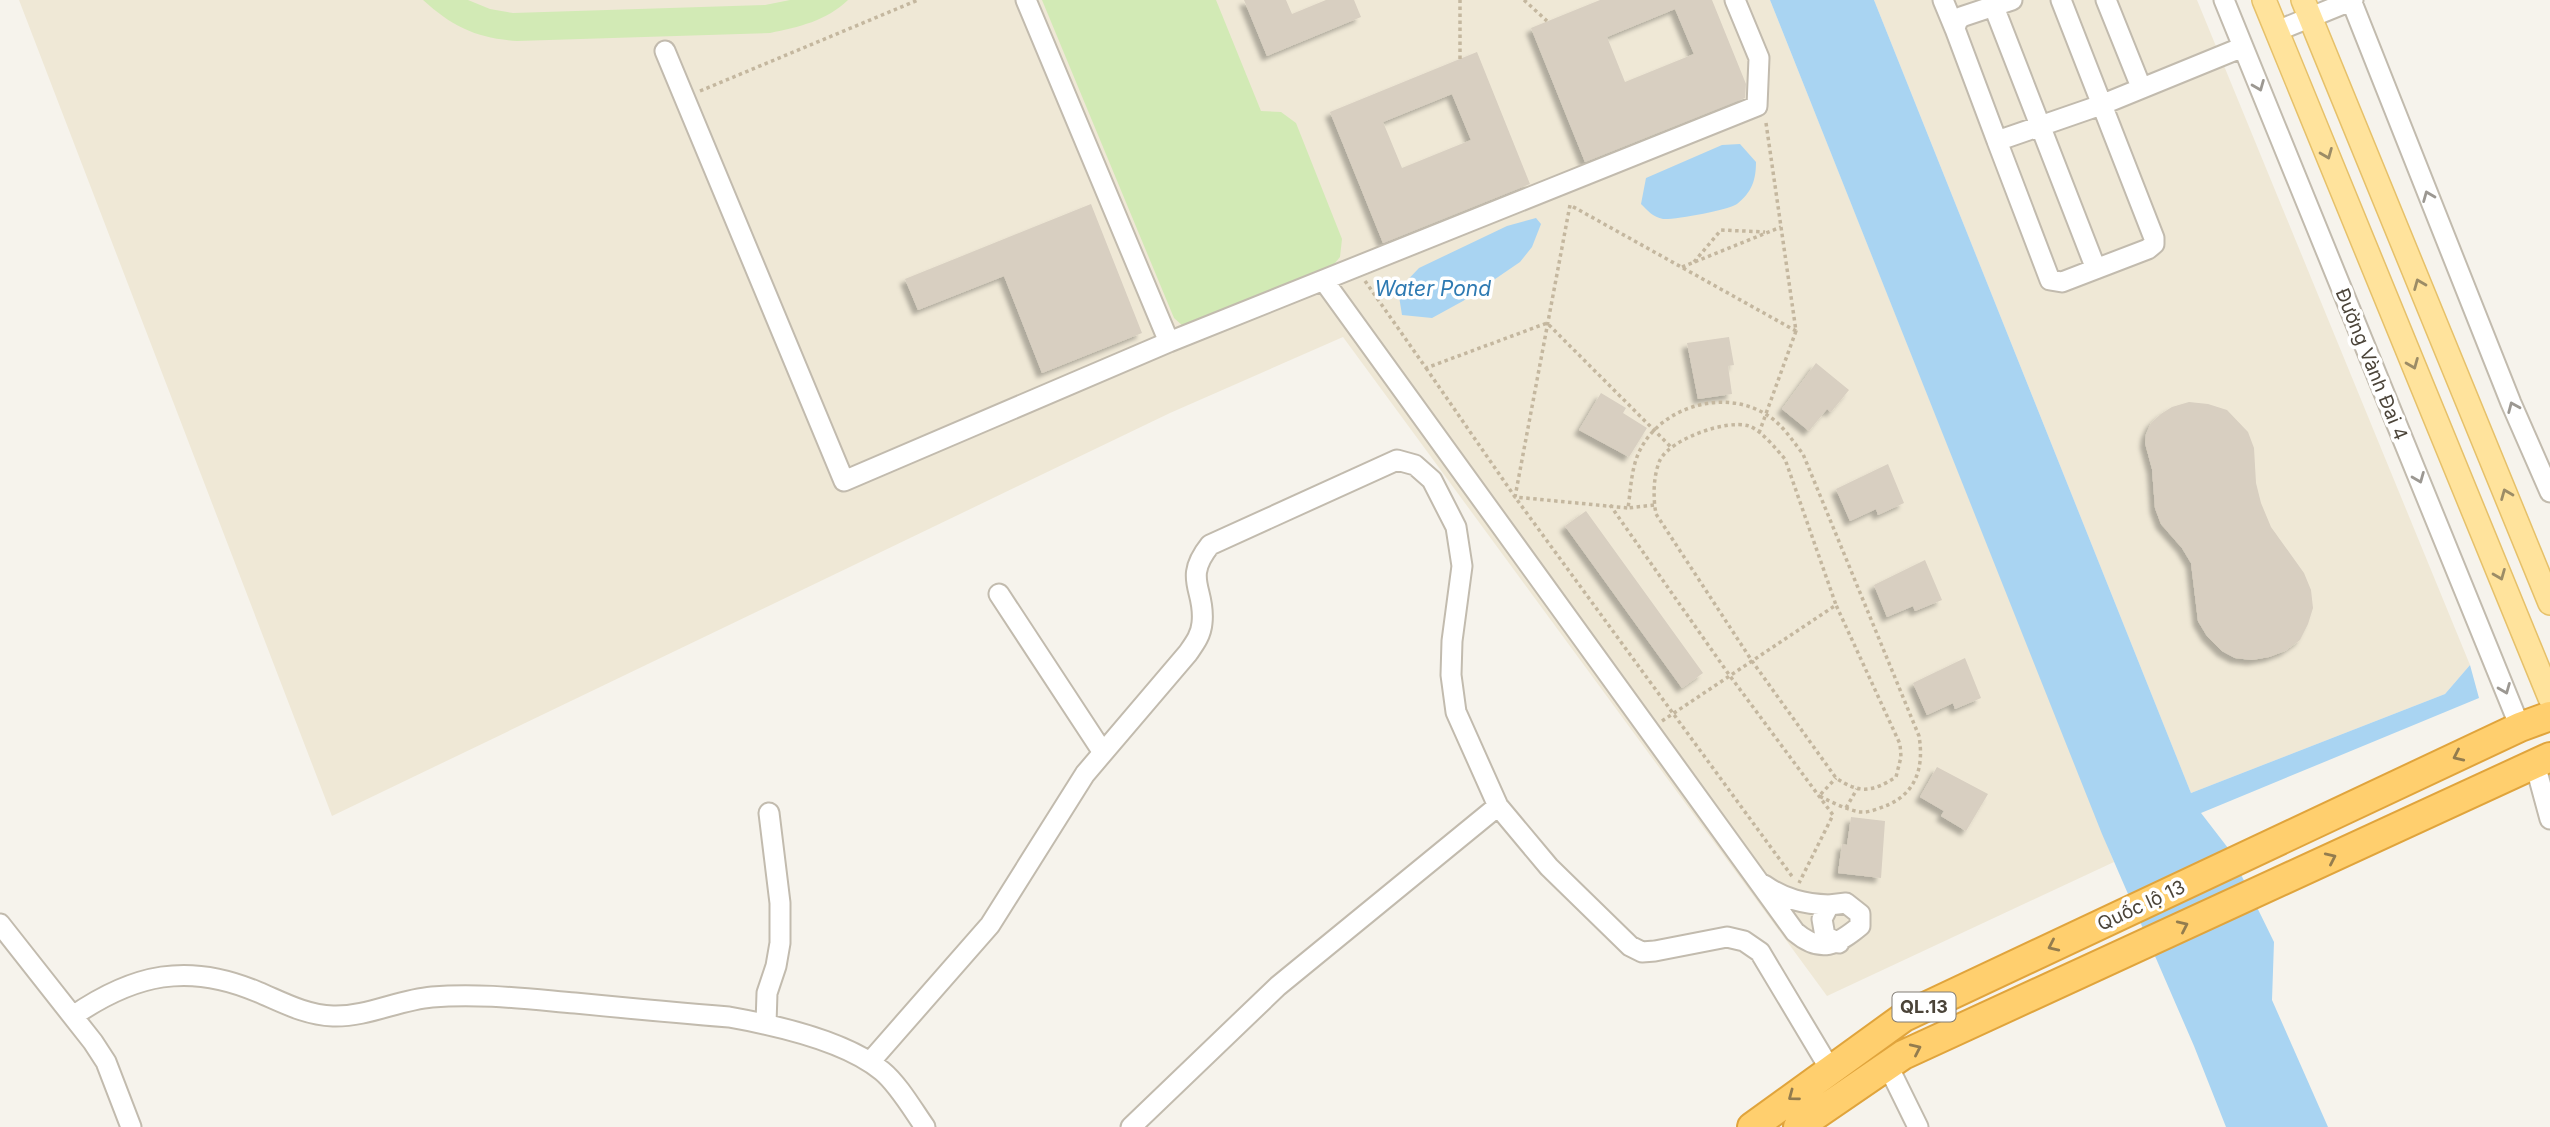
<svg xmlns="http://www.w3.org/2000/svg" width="2550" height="1127" viewBox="0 0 2550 1127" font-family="Inter,sans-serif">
	<defs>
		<filter id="shadow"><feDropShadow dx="-5" dy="5" stdDeviation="2" flood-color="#0004"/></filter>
	</defs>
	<rect width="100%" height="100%" fill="#f6f3ec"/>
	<path fill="#efe8d6" d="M19,0h1751l344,862 -287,134 -484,-659 -173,76 -838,403z
		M1874,0h323l273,665 -25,29 -254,99z"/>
	<path fill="#d2eab5" d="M423,0h45l22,9 23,4 252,-8 25,-5h58c-22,21 -49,27 -78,33l-253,8c-41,-3 -64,-14 -94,-41z
		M1042,0h174l45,111 20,1 15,11 46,116 -2,18 -10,12 -146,58 -10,-9z"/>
	<path fill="#a9d4f2" d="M1770,0h104l317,793 254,-99 25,-29 9,33 -278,115 27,35 46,94 -2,58 56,127h-102l-32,-81 -92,-212z
		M1740,144l16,18c0,18 -4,30 -19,42 -8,6 -63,16 -74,15 -10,-2 -15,-8 -22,-15l5,-26 76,-33z
		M1536,218l5,6 -9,23 -12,15 -57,39 -31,17 -30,-3 -4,-25 21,-22 88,-42z"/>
	<path fill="#d8cfc1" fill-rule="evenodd" filter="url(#shadow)" d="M1244,0h42l6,14 34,-14h28l7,17 -94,39z
		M1600,0h112l34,84 -1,14 -160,64 -54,-134zM1675,9l19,45 -69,28 -18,-45z
		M1477,52l53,132 -147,59 -53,-131zM1452,94l19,46 -69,28 -19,-46z
		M1091,204l51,129 -100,40 -38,-97 -86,34 -13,-31z
		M1729,337l5,28 -6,1 4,28 -34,5 -11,-56z
		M1816,363l33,27 -18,22 -4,-3 -18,22 -27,-22z
		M1601,393l25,15 -3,5 24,15 -18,29 -50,-27z
		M2189,402l19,2 19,6 21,22 6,16 2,35 5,20 10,24 33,46 7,17 2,18 -5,16 -8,16 -15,11 -16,6 -17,3 -17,-2 -13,-7 -15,-15 -9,-15 -7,-58 -9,-15 -21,-24 -6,-16 -3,-39 -7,-26 1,-9 5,-11 10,-9 11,-7z
		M1888,464l16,39 -26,12 -2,-6 -26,12 -14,-32z
		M1586,511l117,162 -21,15 -117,-162z
		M1925,560l17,40 -27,11 -2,-5 -26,11 -13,-32z
		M1965,658l16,40 -26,11 -2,-6 -26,12 -14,-32z
		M1937,767l51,27 -22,37 -25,-15 3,-5 -24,-14z
		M1851,817l34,4 -4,57 -43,-5 4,-29 5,1z"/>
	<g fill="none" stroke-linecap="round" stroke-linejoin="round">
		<defs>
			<path id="minor" d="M1026,0l143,342
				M1943,0l12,29
				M2061,0l93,238v6l-6,5 -86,33 -12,-2 -53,-139 104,-36 142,-58
				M2106,0l35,87
				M2224,0l296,727
				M2351,0l160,403 39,89
				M1994,7l102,262
				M2277,31l76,-31
				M665,51l179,430 325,-139 588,-236 2,-48 -24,-58
				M1997,141l-42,-112 2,-7 4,-5 51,-17
				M1324,281l471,651c26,22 42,13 65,-6v-12l-14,-11 -17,2 -7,14 3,17 14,7
				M999,594l103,157
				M2535,764l15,55
				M1764,885c20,14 40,19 65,20
				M0,924l93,118 13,20 25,65
				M73,1016c61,-42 115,-54 185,-24 24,10 47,23 75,24 34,1 65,-16 99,-19 48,-4 96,2 143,6 51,5 103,10 154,14 45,8 117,24 153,54 16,13 31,39 43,56
				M766,1024l1,-31 9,-27 4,-23v-40l-11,-90
				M870,1062l120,-137 95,-151 103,-121c7,-10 13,-18 14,-30 4,-34 -20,-43 8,-78l187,-85 18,5 17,15 24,47 6,39 -10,75 -1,34 5,37 42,94 51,61 81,79 12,6 13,-1 72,-14 17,4 16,11 70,117
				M1888,1066l30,61
				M1131,1127l147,-141 220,-180"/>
			<path id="major" d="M2264,0l286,698
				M2303,0l247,603"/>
			<path id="highway" d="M1752,1127l152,-110 616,-290 30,-11
				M1798,1127l105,-72 647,-298"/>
		</defs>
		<use href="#minor" stroke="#c2bbae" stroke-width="23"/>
		<use href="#major" stroke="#e6c16a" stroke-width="26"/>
		<use href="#highway" stroke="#e0a43c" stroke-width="32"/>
		<path stroke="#c4b79f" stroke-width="3.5" stroke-dasharray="3.5 3.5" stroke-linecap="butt" d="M1524,0l23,21
			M1460,59v-59
			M700,91l218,-91
			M1766,123l30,208 -226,-126 -55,292 279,382
			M1694,262l27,-32 44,2
			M1682,267l99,-40
			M1365,281l61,87 121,-45 125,125
			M1426,368l89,129 113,11
			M1759,433l37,-102
			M1610,505l120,171 103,139 -34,68
			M1654,505l-26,3c3,-20 3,-40 12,-58 22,-44 85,-62 127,-35 15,9 25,25 36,39l116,282c5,30 -2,56 -31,69 -8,3 -19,8 -27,7 -15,-2 -29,-10 -42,-16l17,-18
			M1662,721l174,-116 64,139 1,13 -5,20c-24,15 -36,17 -60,1l-84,-117 -96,-147c-3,-16 -3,-38 4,-54 11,-21 66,-41 89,-34 12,4 28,24 36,33l51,146
			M1846,808l11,-19"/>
		<use href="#minor" stroke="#fff" stroke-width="19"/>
		<use href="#major" stroke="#ffe39c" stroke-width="23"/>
		<use href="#highway" stroke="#ffcf6e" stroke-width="28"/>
	</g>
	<defs><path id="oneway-chevron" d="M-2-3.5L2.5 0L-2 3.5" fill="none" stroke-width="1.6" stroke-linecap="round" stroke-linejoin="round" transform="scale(1.75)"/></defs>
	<g stroke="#9c9892">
		<use href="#oneway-chevron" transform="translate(2259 86) rotate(68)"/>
		<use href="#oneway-chevron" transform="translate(2428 196) rotate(-112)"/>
		<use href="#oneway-chevron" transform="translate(2513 407) rotate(-113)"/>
		<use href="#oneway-chevron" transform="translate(2419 478) rotate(68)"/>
		<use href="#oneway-chevron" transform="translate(2505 689) rotate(68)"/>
	</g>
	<g stroke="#9c8c66">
		<use href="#oneway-chevron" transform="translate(2327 154) rotate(68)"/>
		<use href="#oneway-chevron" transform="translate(2419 284) rotate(-112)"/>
		<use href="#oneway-chevron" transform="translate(2413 364) rotate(68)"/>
		<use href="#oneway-chevron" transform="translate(2506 494) rotate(-112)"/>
		<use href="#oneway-chevron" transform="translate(2500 575) rotate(68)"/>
	</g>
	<g stroke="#937c4e">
		<use href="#oneway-chevron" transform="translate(2458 756) rotate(155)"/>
		<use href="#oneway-chevron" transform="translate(2331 858) rotate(-25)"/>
		<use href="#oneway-chevron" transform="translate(2183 926) rotate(-25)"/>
		<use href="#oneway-chevron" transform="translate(2053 946) rotate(155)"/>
		<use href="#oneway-chevron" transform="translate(1916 1049) rotate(-25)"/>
		<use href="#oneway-chevron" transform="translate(1793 1096) rotate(143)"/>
	</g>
	<g text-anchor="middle" stroke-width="7" stroke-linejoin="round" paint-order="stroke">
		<rect fill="#fff" stroke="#817c74" stroke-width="2" x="1892.5" y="992.5" width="63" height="29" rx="5"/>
		<g font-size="18" font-weight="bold" fill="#4b4439">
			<text x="1924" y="1013">QL.13</text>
		</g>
		<g font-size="19" fill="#4b4439" stroke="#fff">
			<text transform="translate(2372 364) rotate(68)" y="7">Đường Vành Đai 4</text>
			<text transform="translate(2141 905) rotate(-25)" y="7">Quốc lộ 13</text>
		</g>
		<g font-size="21" font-style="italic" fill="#2e7ab2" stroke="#fff">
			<text x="1433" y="296">Water Pond</text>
		</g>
	</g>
</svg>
